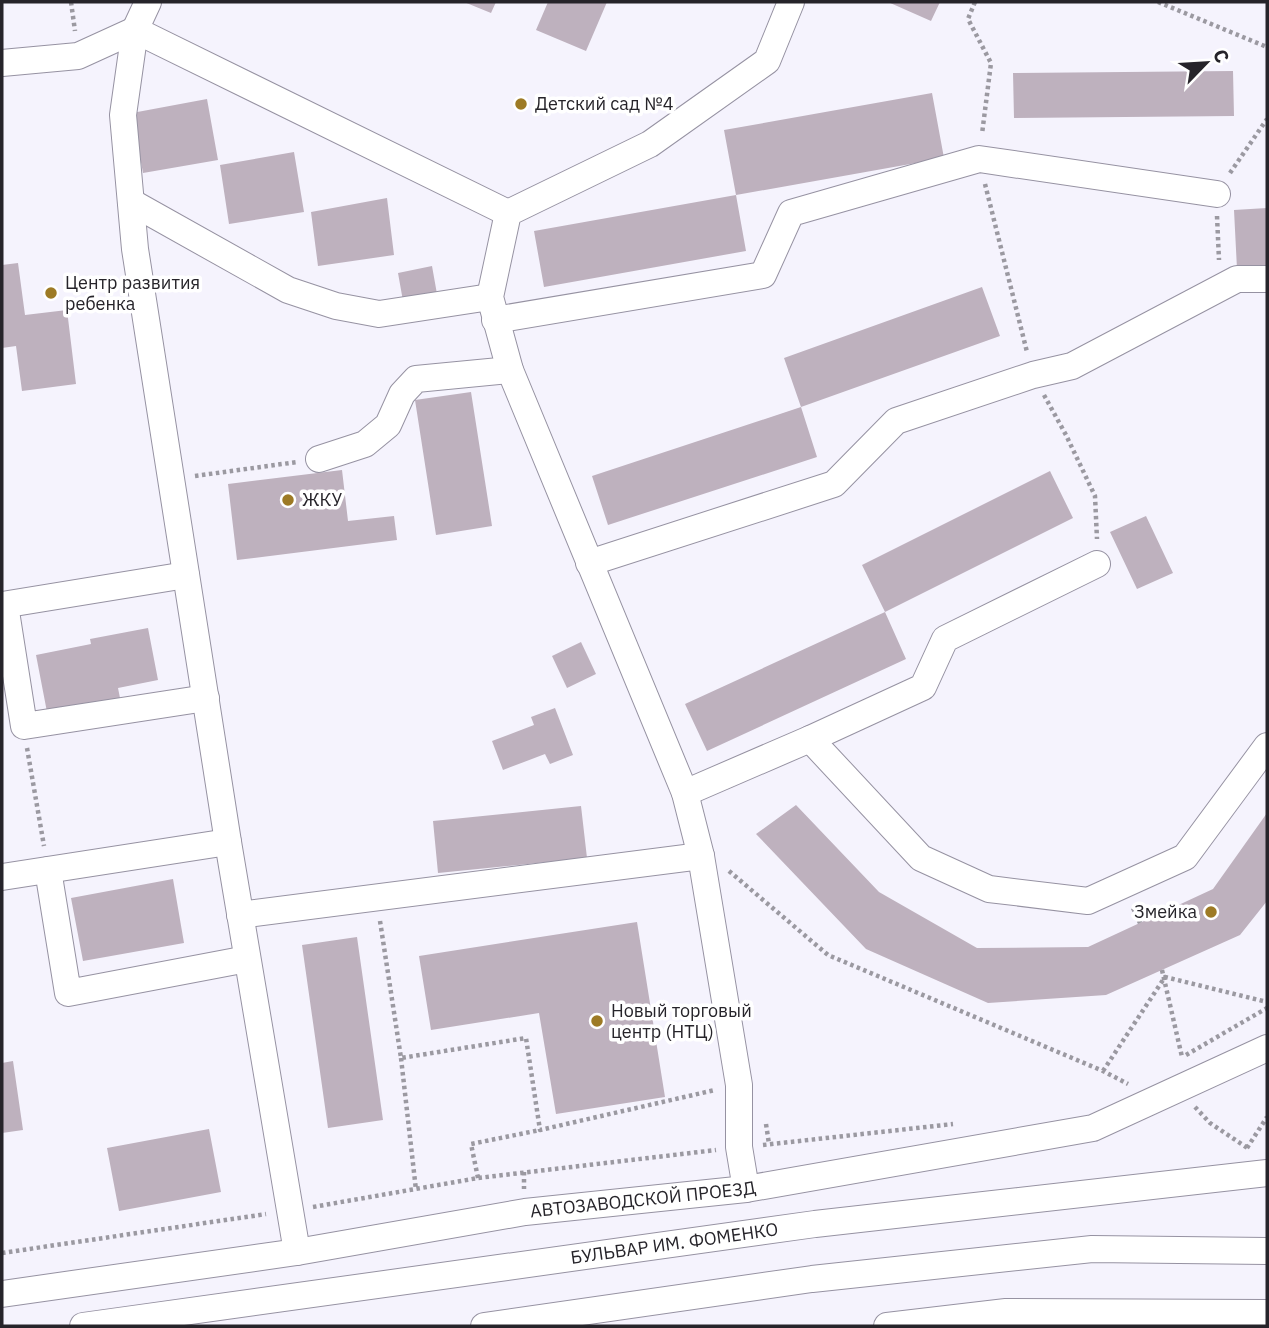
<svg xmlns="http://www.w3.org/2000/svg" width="1269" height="1328" viewBox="0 0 1269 1328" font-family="'IBM Plex Sans',sans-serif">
	<rect width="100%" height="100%" fill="#f5f3fd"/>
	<path fill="#beb1be" d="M464,2h32l-5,11z
		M548,2h59l-21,49 -50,-21z
		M888,2h52l-9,19z
		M1233,71l1,45 -220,2 -1,-45z
		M932,93l12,65 -208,37 10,56 -202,36 -10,-56 202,-36 -12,-65z
		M207,99l11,61 -75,13 -11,-60z
		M294,152l10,60 -75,12 -9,-59z
		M387,198l7,57 -76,11 -7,-54z
		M1267,208v60l-30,1 -3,-59z
		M18,263l7,52 42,-5 9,74 -54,7 -6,-45 -14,2v-83z
		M432,266l5,28 -34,7 -5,-28z
		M982,287l18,49 -199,71 16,50 -209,68 -16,-49 209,-69 -17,-49z
		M471,392l21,134 -56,9 -21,-135z
		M342,470l6,51 46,-5 3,24 -160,20 -9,-76z
		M1050,471l23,47 -188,94 -23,-47z
		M1146,516l27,57 -36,16 -27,-57z
		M885,612l21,47 -199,92 -22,-47z
		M148,628l10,52 -40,8 2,10 -73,14 -11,-57 55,-11 -1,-5z
		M581,642l15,32 -29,14 -15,-32z
		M555,708l18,47 -23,9 -5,-10 -42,16 -11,-29 42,-16 -3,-8z
		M796,805l83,87 98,56 111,-1 125,-58 54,-76v88l-27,34 -134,60 -118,8 -122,-54 -110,-115z
		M581,806l6,52 -149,15 -5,-52z
		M173,879l11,64 -101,18 -12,-63z
		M637,922l28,175 -109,17 -17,-101 -108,17 -12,-74z
		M357,937l26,183 -55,8 -26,-183z
		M13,1061l10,69 -21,3v-70z
		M209,1129l12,63 -102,19 -12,-63z"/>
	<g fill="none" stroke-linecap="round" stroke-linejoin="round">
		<defs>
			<g id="minor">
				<path d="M148,2l-13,28 -12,85 12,134 93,593 69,410"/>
				<path d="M2,63l76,-7 57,-26 373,183"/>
				<path d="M131,202l157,88 48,16 43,8 111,-17"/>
				<path d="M495,320l268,-45 28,-62 188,-54 238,35"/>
				<path d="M319,459l46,-15 23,-19 14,-31 14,-15 94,-9"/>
				<path d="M589,563l245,-79 62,-63 137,-46 39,-9 165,-87h30"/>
				<path d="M2,605l184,-30"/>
				<path d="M5,605l19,121 182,-28"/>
				<path d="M810,739l113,-52 22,-48 152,-75"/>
				<path d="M685,793l125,-54 111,119 68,31 99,12 97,-44 82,-111"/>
				<path d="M48,870l20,123 179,-34"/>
				<path d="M2,877l226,-35"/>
				<path d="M240,915l461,-59"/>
				<path d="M746,1189l-7,-42v-62l-38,-229 -16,-63 -175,-423 -20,-73 18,-84 142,-69 117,-83 24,-59"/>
				<path id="s1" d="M2,1294l295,-42 228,-40 221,-23 347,-61 174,-80"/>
				<path id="s2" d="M83,1326l732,-102 452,-51"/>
				<path d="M484,1326l328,-47 280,-30 175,2"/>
				<path d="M887,1326l119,-14 261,1"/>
			</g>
		</defs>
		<use href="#minor" stroke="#9692a2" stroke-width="28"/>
		<path stroke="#9b99a1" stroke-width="4.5" stroke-dasharray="3.5 3.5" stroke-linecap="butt" d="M71,2l4,29
			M975,2l-7,17 23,44 -9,71
			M1158,2l109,45
			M1230,173l37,-54
			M985,184l42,168
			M1217,216l2,44
			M1044,395l22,40 29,61 2,43
			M195,476l102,-14
			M27,748l17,98
			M729,871l99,84 275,116 25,13
			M1133,908l7,15
			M380,921l21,137 125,-20 14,92 175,-40
			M1162,970l20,87
			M1186,1055l81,-47
			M401,1058l15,132
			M1103,1071l62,-94 102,25
			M1195,1107l15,16 39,26
			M766,1124l3,20
			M763,1145l190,-21
			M1247,1148l20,-31
			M524,1172v17
			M478,1178l-7,-34 69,-14
			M313,1207l165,-29 238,-28
			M2,1253l264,-39"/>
		<use href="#minor" stroke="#fff" stroke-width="26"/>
	</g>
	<g fill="#9d7a25" stroke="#fff" stroke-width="2.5">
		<circle cx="521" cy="104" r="7"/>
		<circle cx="51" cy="293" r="7"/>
		<circle cx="288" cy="500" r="7"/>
		<circle cx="1211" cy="912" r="7"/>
		<circle cx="597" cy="1021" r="7"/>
	</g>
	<g text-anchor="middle" stroke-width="7" stroke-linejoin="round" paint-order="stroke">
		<g font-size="18" fill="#26242a" stroke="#fff" text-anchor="start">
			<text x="535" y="110">Детский сад №4</text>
			<text x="65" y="289">Центр развития<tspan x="65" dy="21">ребенка</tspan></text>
			<text x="302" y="506">ЖКУ</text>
			<text x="1197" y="918" text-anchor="end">Змейка</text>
			<text x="611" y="1017">Новый торговый<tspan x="611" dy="21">центр (НТЦ)</tspan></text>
		</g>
		<g font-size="18" fill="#26242a" stroke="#fff">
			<text dy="6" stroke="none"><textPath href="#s1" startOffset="648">АВТОЗАВОДСКОЙ ПРОЕЗД</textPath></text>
			<text dy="6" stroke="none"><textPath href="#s2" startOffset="597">БУЛЬВАР ИМ. ФОМЕНКО</textPath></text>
		</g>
	</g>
	<rect width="1269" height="1328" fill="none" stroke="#26242a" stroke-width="7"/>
	<g transform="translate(1206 63) rotate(65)" stroke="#ffffff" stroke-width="5" paint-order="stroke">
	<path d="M0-5L12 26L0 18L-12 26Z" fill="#26242a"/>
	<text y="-10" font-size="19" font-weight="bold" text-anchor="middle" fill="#26242a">С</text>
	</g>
</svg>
